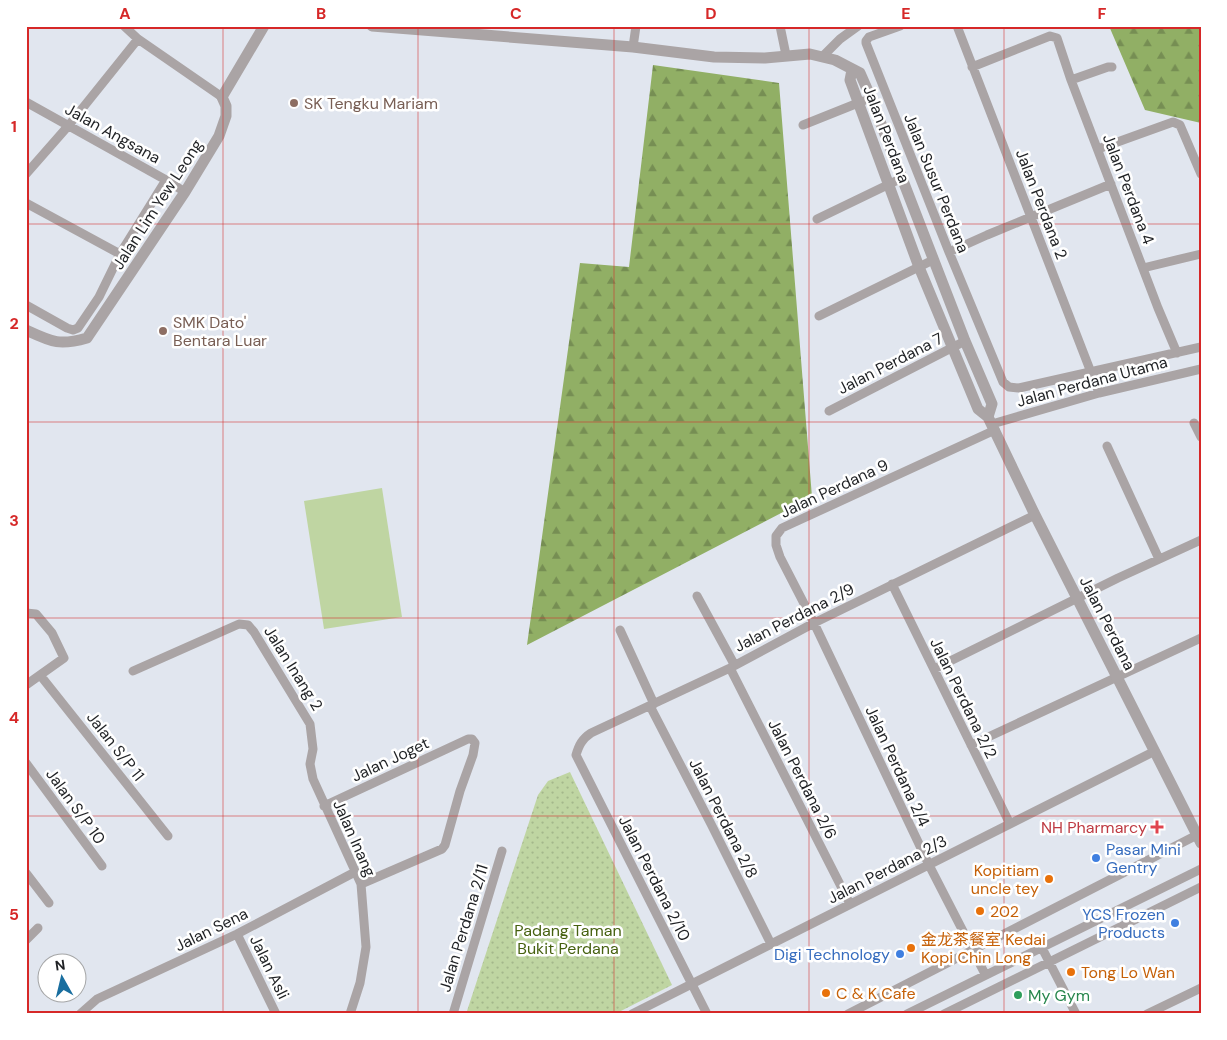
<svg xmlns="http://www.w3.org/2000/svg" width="1227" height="1040" viewBox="0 0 1227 1040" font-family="'DM Sans','Noto Sans SC',sans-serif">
	<defs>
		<pattern id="forest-firs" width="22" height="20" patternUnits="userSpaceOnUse" patternTransform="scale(1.25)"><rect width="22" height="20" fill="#91af65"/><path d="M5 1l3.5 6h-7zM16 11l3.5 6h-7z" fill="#768e53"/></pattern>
		<pattern id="park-dots" width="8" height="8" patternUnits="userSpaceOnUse" patternTransform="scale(1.25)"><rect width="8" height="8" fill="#bfd5a2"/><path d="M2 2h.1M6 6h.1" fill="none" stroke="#a4b78b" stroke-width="1.8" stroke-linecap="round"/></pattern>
	</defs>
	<rect width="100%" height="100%" fill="#e1e6ef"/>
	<path fill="#bfd5a2" d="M382,488l20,129 -78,12 -20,-128z"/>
	<path fill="url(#forest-firs)" d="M1109,26h92v97l-56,-13z
		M653,65l126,18 33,414 -285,148 53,-382 49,4z"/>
	<path fill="url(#park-dots)" d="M570,772l102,213 -57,29h-149l72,-219 10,-14z"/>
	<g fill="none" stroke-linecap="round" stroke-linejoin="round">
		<path stroke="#aaa4a5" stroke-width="9" d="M124,26l14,13 84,58
			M780,26l6,29
			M900,26l-31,11 -3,4v2l83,209 54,130 6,5 10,1 182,-41
			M957,26l142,367
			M633,47l3,-21
			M823,56l17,-17 18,-13
			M972,67l78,-31 7,2 14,42 87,228 19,45
			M1071,80l37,-13h4
			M26,102l140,78 19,12
			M803,125l60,-24
			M1098,149l75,-27 7,3 21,49
			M26,174l43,-49 69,-86
			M26,203l94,51
			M817,219l85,-41
			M949,252l38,-17 124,-51
			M1143,268l58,-14
			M26,305l41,23 6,2 5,-2 21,-31 21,-43 46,-74
			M819,316l114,-56
			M829,411l136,-70
			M1194,423l7,14
			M992,424l107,-31 102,-24
			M1107,446l52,113
			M892,584l118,240
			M697,596l37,68
			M26,613l10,1 16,19 12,25 -38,27
			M620,630l34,74
			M730,668l120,236
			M934,669l184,-91 83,-38
			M133,671l106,-47 9,1 6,7 56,92 3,25 -3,15 3,15 48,105 5,63 -6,36 -10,31
			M40,675l128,161
			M650,706l61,118 60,120
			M971,745l230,-107
			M26,763l76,103
			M324,806l144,-67h4l3,4 -2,12 -13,36 -15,54 -3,4 -81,35
			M26,873l23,30
			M237,934l39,80
			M26,940l12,-12
			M1042,948l34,66
			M985,974l-56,-109 -115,-242 -34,-66 -4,-12v-9l6,-8 213,-98
			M80,1014l17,-15 140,-65 118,-62
			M453,1014l49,-163
			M632,1014l523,-263
			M707,1014l-131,-259c3,-10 6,-16 15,-22l139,-65 84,-45 221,-108
			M848,1014l349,-179
			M907,1014l294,-145
			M944,1014l257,-127
			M1147,1014l54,-26"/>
		<path stroke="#aaa4a5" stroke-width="11" d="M372,26l261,21 81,10 51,1 45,-4 25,6 25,13 11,25 94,243 27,63 -4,13
			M852,70l-2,10 69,187 59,142 10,8 47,98 166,328
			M26,330c26,12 33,16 61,8l98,-146 34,-56 7,-20v-10l-4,-9 42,-71"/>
	</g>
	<path fill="none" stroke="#d62828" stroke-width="1" stroke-opacity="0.55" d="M223,26v988M418,26v988M614,26v988M809,26v988M1004,26v988M26,224h1175M26,422h1175M26,618h1175M26,816h1175"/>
	<g fill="#8d6e63" stroke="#fff" stroke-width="2">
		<circle cx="294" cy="103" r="5"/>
		<circle cx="163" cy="331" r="5"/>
	</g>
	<path fill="#e0444e" stroke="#fff" stroke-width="2" d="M1154.5 819.5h5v5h5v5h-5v5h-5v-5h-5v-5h5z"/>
	<g fill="#3f7fe0" stroke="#fff" stroke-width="2">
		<circle cx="1096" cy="858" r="5"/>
		<circle cx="1175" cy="923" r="5"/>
		<circle cx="900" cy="954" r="5"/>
	</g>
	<g fill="#e8710a" stroke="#fff" stroke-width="2">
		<circle cx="1049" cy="879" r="5"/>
		<circle cx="980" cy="911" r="5"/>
		<circle cx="911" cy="948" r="5"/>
		<circle cx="1071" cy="972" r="5"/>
		<circle cx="826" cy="993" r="5"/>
	</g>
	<circle fill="#2e9e5b" stroke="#fff" stroke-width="2" cx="1018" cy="995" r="5"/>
	<g text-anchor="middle" stroke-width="5" stroke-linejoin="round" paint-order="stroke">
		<g font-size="16" fill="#785e54" stroke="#fff" text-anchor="start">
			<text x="304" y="109">SK Tengku Mariam</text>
			<text x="173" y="328">SMK Dato'<tspan x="173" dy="18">Bentara Luar</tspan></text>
		</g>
		<g font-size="16" fill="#1f2124" stroke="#fff">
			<text transform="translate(113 133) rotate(29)" y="6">Jalan Angsana</text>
			<text transform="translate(887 134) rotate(69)" y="6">Jalan Perdana</text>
			<text transform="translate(937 183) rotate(68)" y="6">Jalan Susur Perdana</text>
			<text transform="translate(1129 189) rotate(69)" y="6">Jalan Perdana 4</text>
			<text transform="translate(157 204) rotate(-57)" y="6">Jalan Lim Yew Leong</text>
			<text transform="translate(1042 204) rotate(69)" y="6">Jalan Perdana 2</text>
			<text transform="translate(890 363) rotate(-27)" y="6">Jalan Perdana 7</text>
			<text transform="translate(1092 381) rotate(-15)" y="6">Jalan Perdana Utama</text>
			<text transform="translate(834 488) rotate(-25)" y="6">Jalan Perdana 9</text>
			<text transform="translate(794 617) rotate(-27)" y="6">Jalan Perdana 2/9</text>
			<text transform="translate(1108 623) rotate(63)" y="6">Jalan Perdana</text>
			<text transform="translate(294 668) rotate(58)" y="6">Jalan Inang 2</text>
			<text transform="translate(964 698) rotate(64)" y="6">Jalan Perdana 2/2</text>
			<text transform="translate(116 746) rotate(52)" y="6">Jalan S/P 11</text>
			<text transform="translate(390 759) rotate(-25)" y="6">Jalan Joget</text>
			<text transform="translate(898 766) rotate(65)" y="6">Jalan Perdana 2/4</text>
			<text transform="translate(803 779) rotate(63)" y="6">Jalan Perdana 2/6</text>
			<text transform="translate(76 806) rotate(54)" y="6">Jalan S/P 10</text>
			<text transform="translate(724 818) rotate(63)" y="6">Jalan Perdana 2/8</text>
			<text transform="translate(355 838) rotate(66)" y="6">Jalan Inang</text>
			<text transform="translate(887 869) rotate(-27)" y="6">Jalan Perdana 2/3</text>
			<text transform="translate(655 878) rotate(63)" y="6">Jalan Perdana 2/10</text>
			<text transform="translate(463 928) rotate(-73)" y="6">Jalan Perdana 2/11</text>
			<text transform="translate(211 929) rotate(-26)" y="6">Jalan Sena</text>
			<text transform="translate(270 967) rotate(64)" y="6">Jalan Asli</text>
		</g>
		<g font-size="16" fill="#be3a42" stroke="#fff" text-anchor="end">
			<text x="1147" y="833">NH Pharmarcy</text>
		</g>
		<g font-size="16" fill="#366cbe" stroke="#fff" text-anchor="end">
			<text x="1106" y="855" text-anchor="start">Pasar Mini<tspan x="1106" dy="18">Gentry</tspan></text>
			<text x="1165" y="920">YCS Frozen<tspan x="1165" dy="18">Products</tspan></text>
			<text x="890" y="960">Digi Technology</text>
		</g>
		<g font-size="16" fill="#c56008" stroke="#fff" text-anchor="start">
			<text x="1039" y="876" text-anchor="end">Kopitiam<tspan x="1039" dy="18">uncle tey</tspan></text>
			<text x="990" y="917">202</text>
			<text x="921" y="945">金龙茶餐室 Kedai<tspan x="921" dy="18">Kopi Chin Long</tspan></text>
			<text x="1081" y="978">Tong Lo Wan</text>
			<text x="836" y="999">C &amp; K Cafe</text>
		</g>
		<g font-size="16" fill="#466110" stroke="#fff">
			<text x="568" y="936">Padang Taman<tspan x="568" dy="18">Bukit Perdana</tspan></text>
		</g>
		<g font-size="16" fill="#27864d" stroke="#fff" text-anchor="start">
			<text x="1028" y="1001">My Gym</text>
		</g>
	</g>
	<rect width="1227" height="1040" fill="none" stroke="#ffffff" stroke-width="55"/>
	<g transform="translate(62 978) rotate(352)"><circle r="24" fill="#ffffff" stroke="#a5a6a7"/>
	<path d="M0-4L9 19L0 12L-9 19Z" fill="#196e9f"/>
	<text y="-8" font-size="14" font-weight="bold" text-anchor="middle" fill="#1f2124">N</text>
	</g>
	<rect x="28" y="28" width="1172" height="984" fill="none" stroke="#d62828" stroke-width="2"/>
	<g font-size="16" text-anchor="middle" font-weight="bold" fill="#d62828">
		<text x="125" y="19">A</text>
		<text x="321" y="19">B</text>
		<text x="516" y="19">C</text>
		<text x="711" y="19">D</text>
		<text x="906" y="19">E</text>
		<text x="1102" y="19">F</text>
		<text x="14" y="132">1</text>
		<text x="14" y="329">2</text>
		<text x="14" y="526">3</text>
		<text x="14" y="723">4</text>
		<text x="14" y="920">5</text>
	</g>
</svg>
